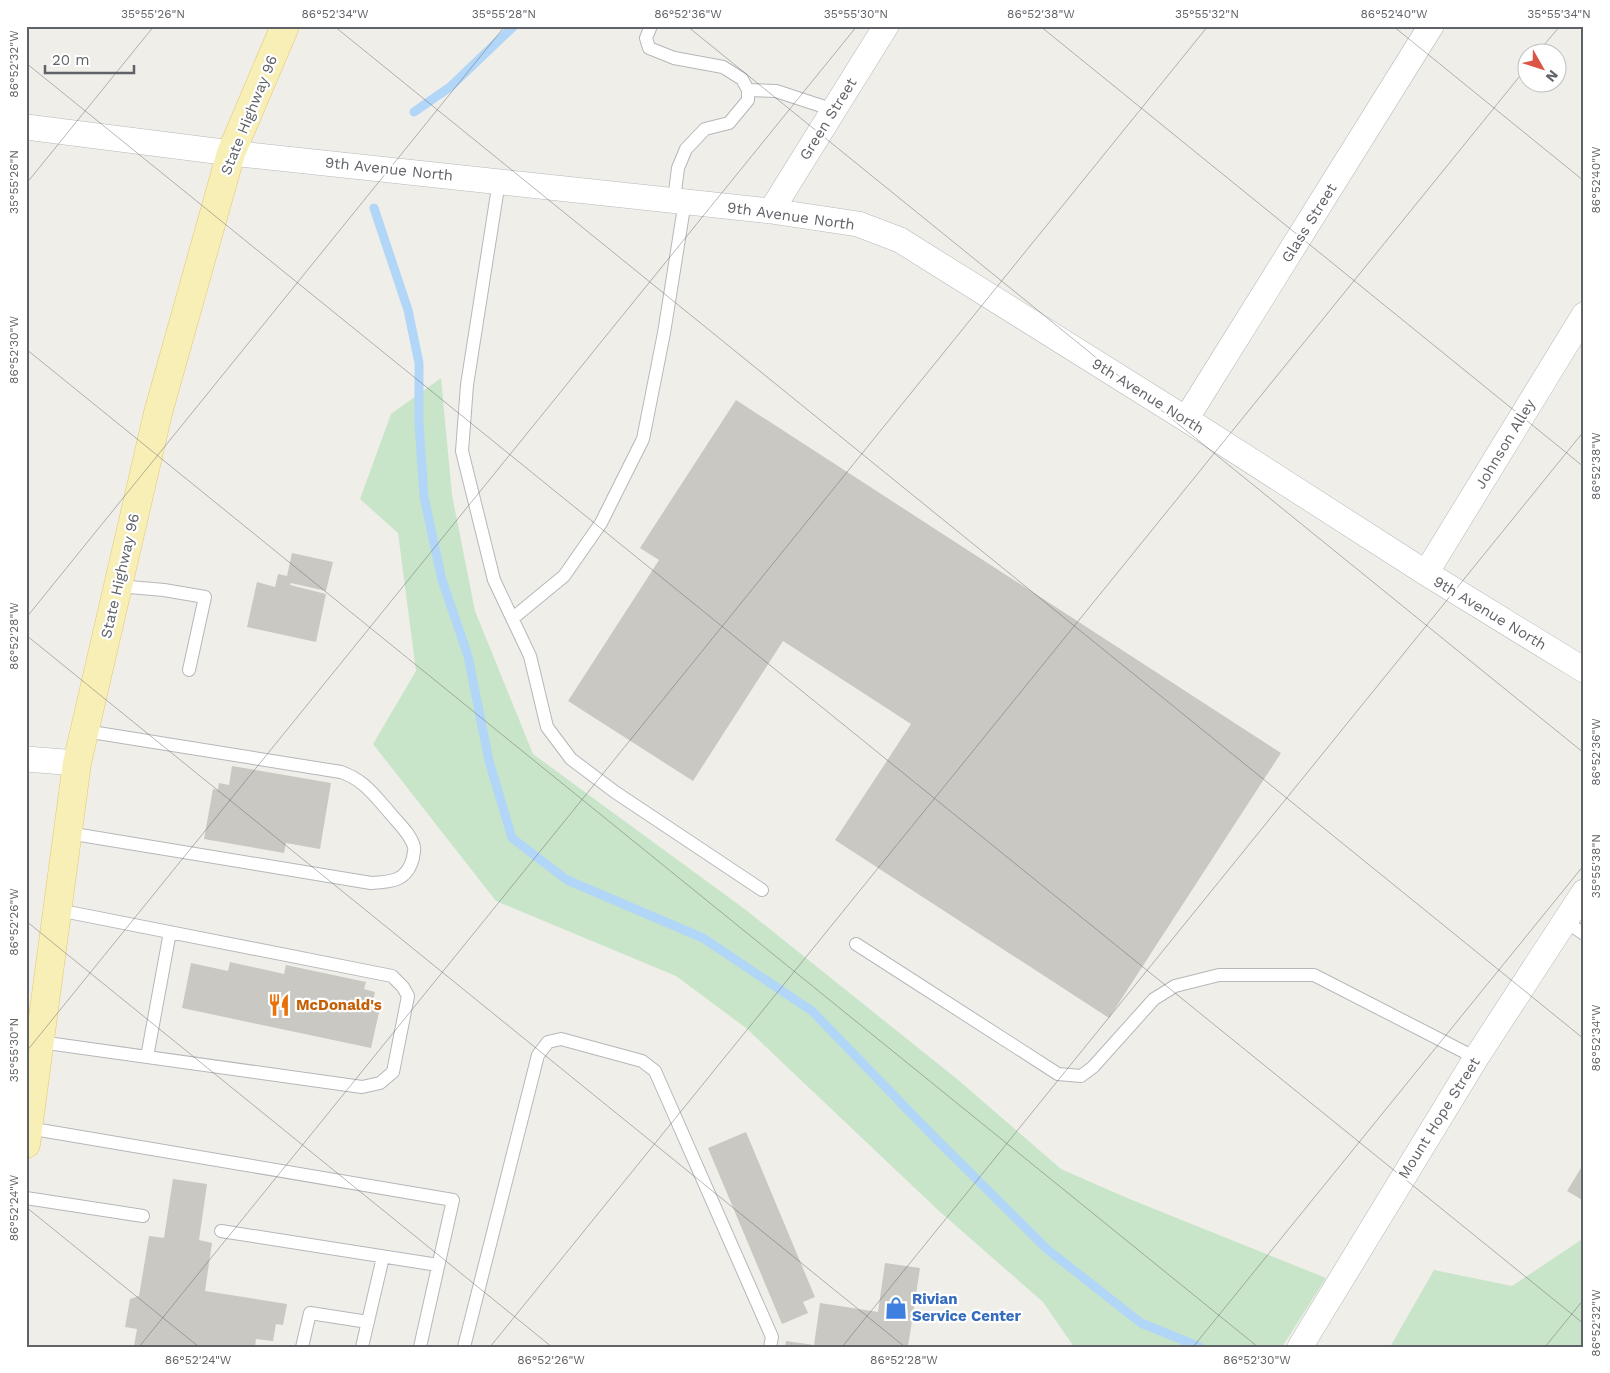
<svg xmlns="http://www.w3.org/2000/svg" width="1610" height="1373" viewBox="0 0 1610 1373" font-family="'Work Sans',sans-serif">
	<rect width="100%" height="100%" fill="#f0eee8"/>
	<path fill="#c8e5c9" d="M441,378l11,117 23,116 58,143 213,156 211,169 104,90 66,29 199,80 -44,69h-208l-31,-45 -104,-91 -193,-183 -70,-52 -180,-75 -123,-157 43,-73 -18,-138 -38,-34 31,-85z
		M1584,1238v109h-194l44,-77 78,16z"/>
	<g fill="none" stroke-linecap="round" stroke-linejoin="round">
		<path stroke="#b1d6f7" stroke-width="9" d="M414,112l36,-25 64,-61
			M374,208l34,102 11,53v61l5,73 18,83 26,76 21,105 23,77 55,42 136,58 109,73 122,126 114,113 93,73 59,24"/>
	</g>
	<path fill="#c9c8c3" d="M736,400l545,353 -172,265 -274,-178 76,-116 -128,-83 -90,140 -125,-80 91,-141 -19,-12z
		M292,553l41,9 -7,29 -35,-8 -1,2 36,9 -10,48 -69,-15 10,-45 18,5 3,-13 9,2z
		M232,766l99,17 -11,66 -34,-6 -2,10 -80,-14 9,-50 5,1 1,-7 10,2z
		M230,962l54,12 2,-9 80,17 -2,7 11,3 -2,10 7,6 -9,40 -189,-40 9,-45 37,8z
		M746,1132l69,165 -12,5 5,11 -26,11 -74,-176z
		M1584,1163v38l-17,-10z
		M173,1179l34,5 -8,56 13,3 -7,48 82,13 -4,21 -7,-1 -3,17 -17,-2 -1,8 -121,-1 3,-17 -12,-2 5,-28 9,-3 10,-60 15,2z
		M885,1263l35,5 -12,79h-123l1,-6 28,4 6,-42 58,9z"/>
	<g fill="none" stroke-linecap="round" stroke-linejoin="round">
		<defs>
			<path id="lane" d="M651,26l-5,12 3,10 25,10 49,9 19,12 6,11v10l-19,23 -24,6 -19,20 -8,19 -4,32
				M748,90l28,1 58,19
				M499,181l-32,204 -5,66 32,129 36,76 17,71 24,32 44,33 147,98
				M118,586l46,4 41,7 -16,73
				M513,618l51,-42 37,-53 42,-84 21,-106 21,-132
				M68,833l303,50c21,-1 36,-2 42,-25 0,-3 2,-8 1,-11 -3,-13 -16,-24 -24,-34 -16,-18 -26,-33 -49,-41l-256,-41
				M1565,921l19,13
				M856,944l202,130 23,2 12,-9 61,-68 21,-13 44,-11h95l162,83
				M40,1042l322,45 18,-4 13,-11 15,-76 -5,-9 -11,-11 -334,-66
				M147,1057l23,-125
				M28,1128l425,72 -33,147
				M26,1198l117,18
				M221,1231l217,34
				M302,1347l8,-34 58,9
				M362,1347l21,-90
				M464,1347l74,-292 10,-13 13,-3 81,22 13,10 117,266 -2,10"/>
			<path id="street" d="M26,127l205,26 540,58 87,13 42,16 286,179 240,154 158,97
				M771,211l115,-185
				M1186,419l245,-393
				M1426,573l158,-258
				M26,759l51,4
				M1300,1347l176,-289 108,-166"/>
			<path id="primary" d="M26,1144l51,-381 81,-350 73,-260 54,-127"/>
		</defs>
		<use href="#lane" stroke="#b5b7bb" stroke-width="14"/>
		<use href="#street" stroke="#b5b7bb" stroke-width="26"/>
		<use href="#primary" stroke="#e5c76c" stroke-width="29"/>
		<use href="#lane" stroke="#fff" stroke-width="12"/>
		<use href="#street" stroke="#fff" stroke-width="25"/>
		<use href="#primary" stroke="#f8efb6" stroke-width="28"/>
	</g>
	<path fill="none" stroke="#5f6267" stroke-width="1" stroke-opacity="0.45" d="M334,26l1250,1013M687,26l897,727M1040,26l544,441M1393,26l191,155M1538,52l22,-26M26,63l1558,1261M26,184l128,-158M26,349l1232,998M26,618l479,-592M26,635l879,712M26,921l526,426M26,1052l831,-1026M26,1207l173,140M139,1347l1069,-1321M490,1347l1038,-1281M842,1347l742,-916M1193,1347l391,-482M1545,1347l39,-48"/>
	<defs>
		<symbol id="restaurant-bare" viewBox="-9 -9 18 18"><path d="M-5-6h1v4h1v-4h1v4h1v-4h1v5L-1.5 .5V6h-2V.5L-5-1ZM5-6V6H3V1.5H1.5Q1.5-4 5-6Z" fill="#e8710a" stroke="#fff" stroke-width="2.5" paint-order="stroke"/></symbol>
		<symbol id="shop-bare" viewBox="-9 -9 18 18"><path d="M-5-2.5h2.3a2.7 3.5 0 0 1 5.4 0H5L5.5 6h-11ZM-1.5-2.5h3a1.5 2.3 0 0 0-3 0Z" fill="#3f7fe0" stroke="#fff" stroke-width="2.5" paint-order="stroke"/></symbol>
	</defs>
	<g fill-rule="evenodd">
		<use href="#restaurant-bare" x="263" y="989" width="32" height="32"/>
		<use href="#shop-bare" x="880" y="1292" width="32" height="32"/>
	</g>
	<g text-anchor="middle" stroke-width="4.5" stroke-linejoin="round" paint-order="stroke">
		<g font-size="15" fill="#5f6267" stroke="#fff">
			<text transform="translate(249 115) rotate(-68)" y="5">State Highway 96</text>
			<text transform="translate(828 119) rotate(-58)" y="5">Green Street</text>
			<text transform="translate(389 169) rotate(6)" y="5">9th Avenue North</text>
			<text transform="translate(791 216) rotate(8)" y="5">9th Avenue North</text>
			<text transform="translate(1309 223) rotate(-58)" y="5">Glass Street</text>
			<text transform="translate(1148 396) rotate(32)" y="5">9th Avenue North</text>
			<text transform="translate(1505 444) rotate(-59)" y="5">Johnson Alley</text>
			<text transform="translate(120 576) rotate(-77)" y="5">State Highway 96</text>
			<text transform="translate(1490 613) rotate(31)" y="5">9th Avenue North</text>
			<text transform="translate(1439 1118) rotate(-58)" y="5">Mount Hope Street</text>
		</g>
		<g font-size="15" font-weight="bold" fill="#c56008" stroke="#fff" text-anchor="start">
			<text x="296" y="1010">McDonald's</text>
		</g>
		<g font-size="15" font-weight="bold" fill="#366cbe" stroke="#fff" text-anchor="start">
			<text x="912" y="1304">Rivian<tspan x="912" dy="17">Service Center</tspan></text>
		</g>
	</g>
	<rect width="1610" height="1373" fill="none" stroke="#ffffff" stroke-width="55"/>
	<g transform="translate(1542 68) rotate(129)"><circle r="24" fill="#ffffff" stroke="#bfc0c2"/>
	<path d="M0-4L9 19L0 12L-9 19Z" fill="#da5545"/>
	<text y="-8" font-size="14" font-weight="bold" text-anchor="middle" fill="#5f6267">N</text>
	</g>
	<path d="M45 65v8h89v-8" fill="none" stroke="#5f6267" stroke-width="2.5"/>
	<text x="52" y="65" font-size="15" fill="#5f6267" stroke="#ffffff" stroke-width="4" paint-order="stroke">20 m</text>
	<rect x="28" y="28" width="1554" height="1318" fill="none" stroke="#5f6267" stroke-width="2"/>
	<g font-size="12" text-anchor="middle" fill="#5f6267">
		<text x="153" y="18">35°55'26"N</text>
		<text x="335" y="18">86°52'34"W</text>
		<text x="504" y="18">35°55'28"N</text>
		<text x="688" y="18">86°52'36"W</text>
		<text x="856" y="18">35°55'30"N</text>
		<text x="1041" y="18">86°52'38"W</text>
		<text x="1207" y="18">35°55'32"N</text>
		<text x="1394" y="18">86°52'40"W</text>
		<text x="1559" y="18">35°55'34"N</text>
		<text transform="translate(14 64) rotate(-90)" y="4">86°52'32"W</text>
		<text transform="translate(1596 180) rotate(-90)" y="4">86°52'40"W</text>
		<text transform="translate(14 182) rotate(-90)" y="4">35°55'26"N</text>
		<text transform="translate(14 350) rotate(-90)" y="4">86°52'30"W</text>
		<text transform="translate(1596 466) rotate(-90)" y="4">86°52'38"W</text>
		<text transform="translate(14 636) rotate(-90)" y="4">86°52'28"W</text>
		<text transform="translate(1596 752) rotate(-90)" y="4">86°52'36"W</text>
		<text transform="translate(1596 866) rotate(-90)" y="4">35°55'38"N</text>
		<text transform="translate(14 922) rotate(-90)" y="4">86°52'26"W</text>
		<text transform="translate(1596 1038) rotate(-90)" y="4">86°52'34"W</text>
		<text transform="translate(14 1050) rotate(-90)" y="4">35°55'30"N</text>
		<text transform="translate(14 1208) rotate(-90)" y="4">86°52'24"W</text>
		<text transform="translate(1596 1323) rotate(-90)" y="4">86°52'32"W</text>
		<text x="198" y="1364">86°52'24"W</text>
		<text x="551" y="1364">86°52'26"W</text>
		<text x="904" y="1364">86°52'28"W</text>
		<text x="1257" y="1364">86°52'30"W</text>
	</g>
</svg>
